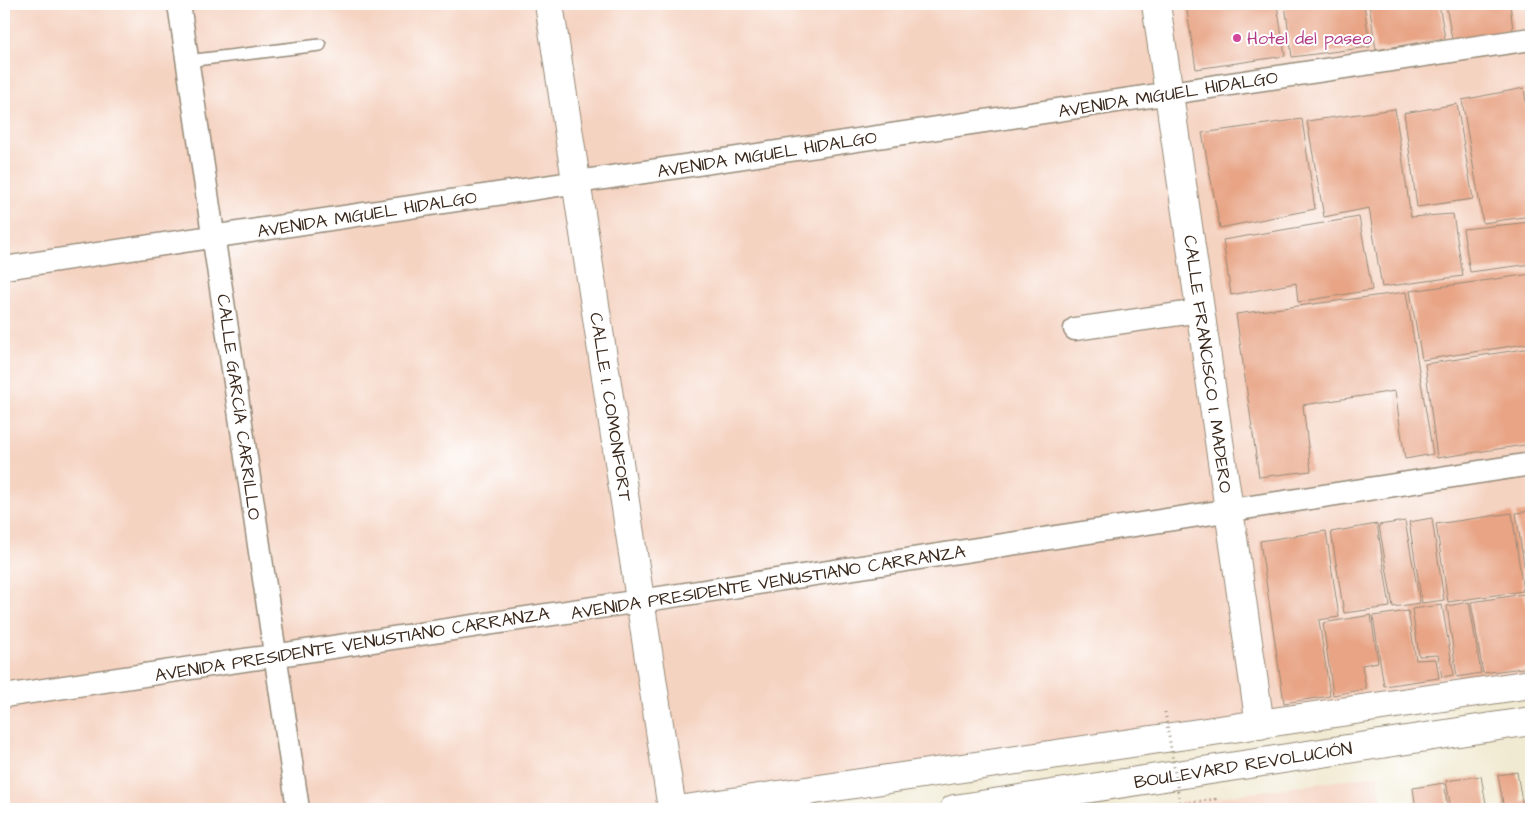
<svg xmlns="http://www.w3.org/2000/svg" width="1535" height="813" viewBox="0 0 1535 813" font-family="'Architects Daughter',sans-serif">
	<rect width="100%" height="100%" fill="#fff"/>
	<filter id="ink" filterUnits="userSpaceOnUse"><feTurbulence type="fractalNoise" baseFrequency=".02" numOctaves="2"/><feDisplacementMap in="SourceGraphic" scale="10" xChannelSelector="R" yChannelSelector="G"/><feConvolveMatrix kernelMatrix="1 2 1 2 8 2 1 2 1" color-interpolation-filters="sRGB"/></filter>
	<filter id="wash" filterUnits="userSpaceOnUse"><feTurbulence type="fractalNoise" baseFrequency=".0096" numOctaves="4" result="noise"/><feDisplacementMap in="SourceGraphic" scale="20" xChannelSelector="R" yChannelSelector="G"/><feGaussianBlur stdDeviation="1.12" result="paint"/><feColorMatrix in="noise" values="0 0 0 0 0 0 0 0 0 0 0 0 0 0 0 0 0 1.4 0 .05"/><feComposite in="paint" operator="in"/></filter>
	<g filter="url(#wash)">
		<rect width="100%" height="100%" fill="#f1ead2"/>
		<path fill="#f5d3c1" d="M4,4h1527v687l-799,118h-728z
			M1378,775l5,34h-249z"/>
		<g id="blocks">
			<path fill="#e8a485" d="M1186,4h91l8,52 -89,13z
				M1285,4h79l6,43 -78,10z
				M1369,4h70l6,34 -69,12z
				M1446,4h64l3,26 -61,10z
				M1524,88l7,51v77l-48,7 -21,-123z
				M1457,104l16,95 -56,8 -13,-94z
				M1395,109l16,108 42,-3 10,62 -81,11 -13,-79 -45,9 -17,-96z
				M1302,119l13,90 -95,19 -18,-95z
				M1359,217l13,73 -74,12 -2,-19 -65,12 -8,-55z
				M1531,222v42l-61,8 -7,-43z
				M1531,274v69l-109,17 -12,-69z
				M1406,292l27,162 -28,5 -10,-68 -92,14 8,66 -52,6 -23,-163z
				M1531,348v96l-94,14 -12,-94z
				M1531,511v79l-3,1 -12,-78z
				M1512,513l11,78 -75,11 -12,-78z
				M1432,518l12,82 -22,3 -13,-81z
				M1405,521l15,82 -27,4 -14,-82z
				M1377,524l13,83 -46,6 -13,-81z
				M1326,531l13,86 -20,3 11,76 -46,7 -24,-162z
				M1524,594l7,44v29l-48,6 -12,-71z
				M1469,602l12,71 -24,4 -10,-71z
				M1442,605l12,70 -12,2 -4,-22 -19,1 -7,-47z
				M1408,611l8,49 20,-1 3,19 -55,8 -11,-70z
				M1371,615l7,47 -16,3 4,24 -33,6 -10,-72z
				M1517,772l5,30 9,-2v9h-27l-6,-34z
				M1481,776l6,33h-36l-5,-28z
				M1444,783l4,26h-32l-3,-21z"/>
		</g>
	</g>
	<g filter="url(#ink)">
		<use href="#blocks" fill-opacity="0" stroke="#968a78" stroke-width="1"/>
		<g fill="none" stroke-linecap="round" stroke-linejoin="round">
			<defs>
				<path id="service" d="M187,61l133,-16"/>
				<path id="minor" d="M179,4l119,805
					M4,268l1527,-229
					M1075,329l125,-18
					M4,696l636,-95 891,-137"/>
				<path id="tertiary" d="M1156,4l104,721"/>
				<path id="secondary" d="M549,4l123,805"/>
				<path id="primary" d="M685,809l846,-125
					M954,809l577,-88"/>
			</defs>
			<use href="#service" stroke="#968a78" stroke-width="14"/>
			<use href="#minor" stroke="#968a78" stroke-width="25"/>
			<use href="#tertiary" stroke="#968a78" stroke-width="30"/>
			<use href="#secondary" stroke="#968a78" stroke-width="30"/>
			<use href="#primary" stroke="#968a78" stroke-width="30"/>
			<path stroke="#968a78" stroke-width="3" stroke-dasharray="1 4" stroke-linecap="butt" d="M1180,804l35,-5 -1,-4"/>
			<use href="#service" stroke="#fff" stroke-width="11"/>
			<use href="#minor" stroke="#fff" stroke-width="22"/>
			<use href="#tertiary" stroke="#fff" stroke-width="28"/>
			<use href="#secondary" stroke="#fff" stroke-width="28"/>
			<use href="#primary" stroke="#fff" stroke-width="28"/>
			<path stroke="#968a78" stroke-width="3" stroke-dasharray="1 4" stroke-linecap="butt" d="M1165,712l15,92"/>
		</g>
	</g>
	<circle fill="#d1479c" stroke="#fff" stroke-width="2" cx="1237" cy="38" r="5"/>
	<g text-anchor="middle" stroke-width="4" stroke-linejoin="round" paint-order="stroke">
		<g font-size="18" fill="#b23c85" stroke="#fff" text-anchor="start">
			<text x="1247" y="44">Hotel del paseo</text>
		</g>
		<g font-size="18" fill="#3b2a1e" stroke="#fff">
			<text transform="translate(1168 94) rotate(-9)" y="6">AVENIDA MIGUEL HIDALGO</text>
			<text transform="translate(767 154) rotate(-9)" y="6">AVENIDA MIGUEL HIDALGO</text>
			<text transform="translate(367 214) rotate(-9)" y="6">AVENIDA MIGUEL HIDALGO</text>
			<text transform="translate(1208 364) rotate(82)" y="6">CALLE FRANCISCO I. MADERO</text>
			<text transform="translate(239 407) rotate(82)" y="6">CALLE GARCÍA CARRILLO</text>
			<text transform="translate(611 407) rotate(81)" y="6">CALLE I. COMONFORT</text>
			<text transform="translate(768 582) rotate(-9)" y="6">AVENIDA PRESIDENTE VENUSTIANO CARRANZA</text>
			<text transform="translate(352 644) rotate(-9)" y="6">AVENIDA PRESIDENTE VENUSTIANO CARRANZA</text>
			<text transform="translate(1243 765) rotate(-9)" y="6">BOULEVARD REVOLUCIÓN</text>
		</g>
	</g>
	<rect width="1535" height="813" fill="none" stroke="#fff" stroke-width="20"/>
</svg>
